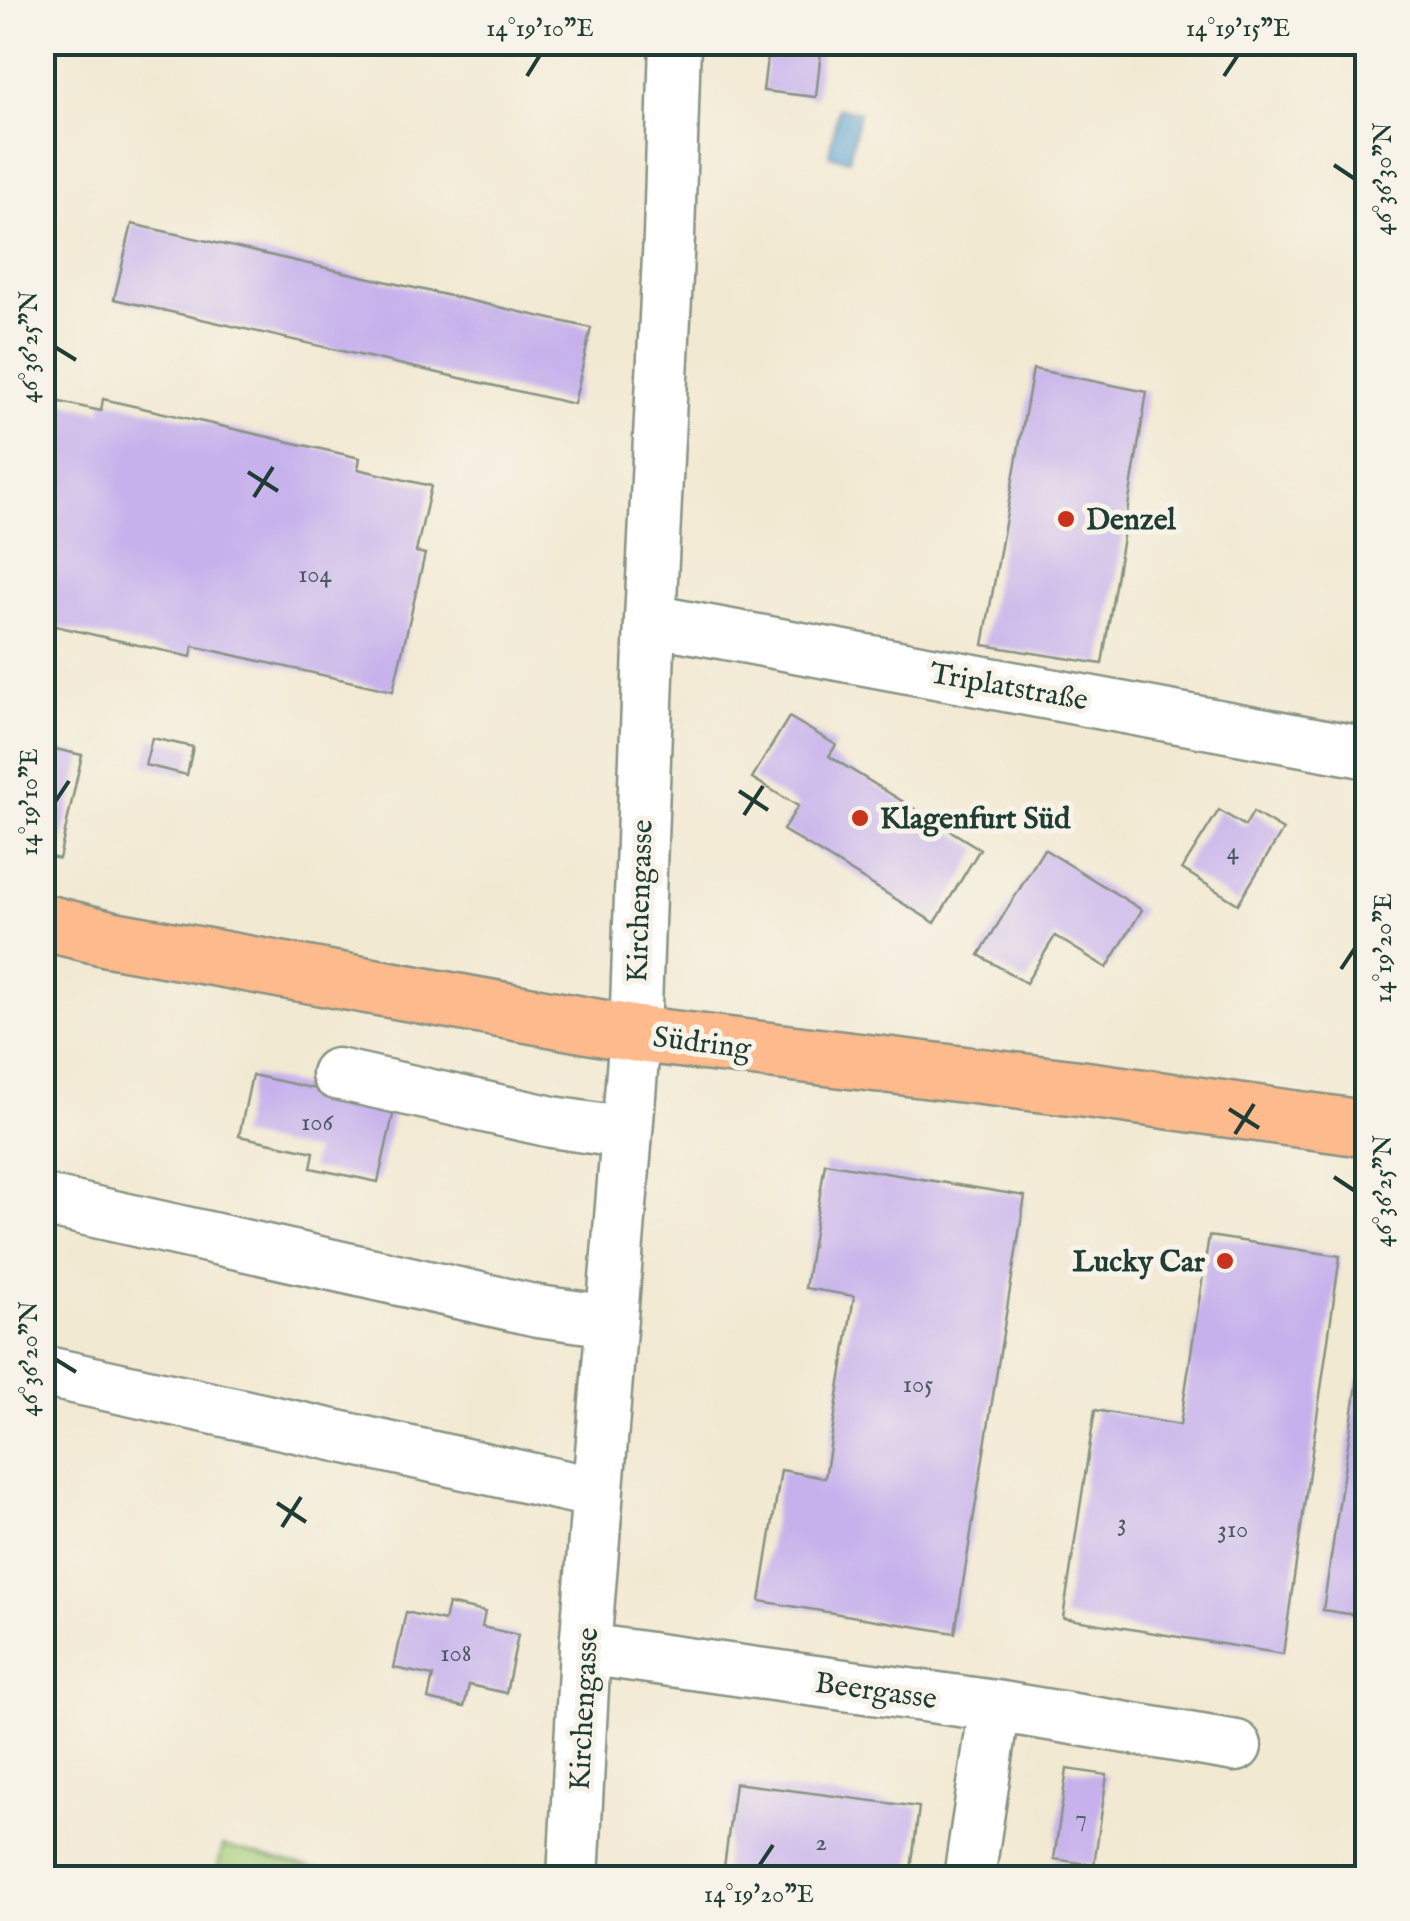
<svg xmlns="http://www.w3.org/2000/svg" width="1410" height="1921" viewBox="0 0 1410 1921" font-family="'IM FELL English',serif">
	<rect width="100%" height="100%" fill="#f7f3e8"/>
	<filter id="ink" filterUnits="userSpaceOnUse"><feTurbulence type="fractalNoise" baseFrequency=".01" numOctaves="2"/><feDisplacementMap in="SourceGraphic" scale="20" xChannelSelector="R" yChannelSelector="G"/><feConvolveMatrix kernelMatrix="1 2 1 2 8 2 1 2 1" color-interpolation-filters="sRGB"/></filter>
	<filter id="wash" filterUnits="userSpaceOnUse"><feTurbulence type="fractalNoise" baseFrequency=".0048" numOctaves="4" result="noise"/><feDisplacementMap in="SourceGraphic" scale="40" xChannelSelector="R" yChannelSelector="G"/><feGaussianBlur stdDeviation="2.25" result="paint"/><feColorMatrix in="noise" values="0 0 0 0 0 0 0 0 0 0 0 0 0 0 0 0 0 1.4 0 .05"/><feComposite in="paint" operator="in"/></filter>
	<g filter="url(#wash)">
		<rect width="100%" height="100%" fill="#f2e9d2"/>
		<path fill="#a6ce79" stroke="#628656" stroke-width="2.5" d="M223,1846l130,32h-138z"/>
		<path fill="#5ea4d3" stroke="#3e7084" stroke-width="2.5" d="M838,108l21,4 -10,48 -20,-5z"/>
		<g id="blocks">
			<path fill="#c6b1ec" d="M769,42h53l-6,55 -53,-6z
				M132,224l459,104 -17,76 -460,-105z
				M1033,369l114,23 -45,272 -119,-19z
				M42,398l59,13 2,-12 257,59 -2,11 73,17 -15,66 9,2 -32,137 -200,-45 -2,11 -149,-34z
				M789,717l47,28 -7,11 151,93 -45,74 -152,-93 15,-24 -46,-28z
				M152,738l41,9 -6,28 -42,-10z
				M42,746l40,9 -23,104 -17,-4z
				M1219,810l26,16 8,-14 30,18 -45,74 -56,-35z
				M1044,849l98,61 -35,58 -52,-32 -29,47 -47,-28z
				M252,1075l143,31 -17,76 -67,-14 3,-16 -75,-16z
				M825,1163l200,33 -70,437 -195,-32 21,-131 44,8 29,-182 -49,-8z
				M1209,1236l131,20 -57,398 -220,-36 32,-208 85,15z
				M1358,1378l10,2v237l-45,-7z
				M448,1604l37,8 -3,15 36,8 -12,58 -37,-8 -5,22 -36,-8 5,-23 -39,-8 12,-56 38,9z
				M1067,1769l40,6 -13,90 -40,-6z
				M735,1783l184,24 -9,71h-157l-30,-3z"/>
		</g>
	</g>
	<g filter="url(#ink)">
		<use href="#blocks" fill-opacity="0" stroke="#889383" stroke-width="2.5"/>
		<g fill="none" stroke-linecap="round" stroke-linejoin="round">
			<defs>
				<path id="minor" d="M650,620l718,133
					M337,1074l215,48 74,11
					M42,1200l496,111 73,10
					M42,1371l555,122
					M585,1649l410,57 -26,172
					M995,1706l241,40
					M573,1878l12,-229 50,-615 15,-414 19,-384 6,-194"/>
				<path id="major" d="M42,922l69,17 524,95 448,55 285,40"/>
			</defs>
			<use href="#minor" stroke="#889383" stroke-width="55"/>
			<use href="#major" stroke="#889383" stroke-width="60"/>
			<use href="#minor" stroke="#fff" stroke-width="50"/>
			<use href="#major" stroke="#fcba8d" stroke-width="55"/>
		</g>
	</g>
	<path fill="none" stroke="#1f3d34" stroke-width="4" d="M527,76l13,-21M1224,76l14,-21M1334,165l21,14M55,347l21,13M248,472l30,19M254,497l19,-30M739,791l29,19M55,802l14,-21M744,815l19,-29M1341,969l14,-21M1229,1109l30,19M1235,1134l19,-30M1334,1177l21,14M55,1359l21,13M277,1503l29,19M282,1527l19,-30M759,1866l14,-21"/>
	<g fill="#c8321e" stroke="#f7f3e8" stroke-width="4">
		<circle cx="1066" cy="519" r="10"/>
		<circle cx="860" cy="818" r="10"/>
		<circle cx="1225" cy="1261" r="10"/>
	</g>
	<g text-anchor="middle" stroke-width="10" stroke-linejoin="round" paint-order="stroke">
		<g font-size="25" fill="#495a62">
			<text x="315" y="582">104</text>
			<text x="1233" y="859">4</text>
			<text x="317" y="1130">106</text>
			<text x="918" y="1392">105</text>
			<text x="1122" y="1530">3</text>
			<text x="1233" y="1537">310</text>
			<text x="456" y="1661">108</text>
			<text x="1081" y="1826">7</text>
			<text x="821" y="1850">2</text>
		</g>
		<g font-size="30" font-weight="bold" fill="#1f3d34" stroke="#f7f3e8" text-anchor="start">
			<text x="1086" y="529">Denzel</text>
			<text x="880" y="828">Klagenfurt Süd</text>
			<text x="1205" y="1271" text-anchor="end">Lucky Car</text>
		</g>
		<g font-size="30" fill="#1f3d34" stroke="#f7f3e8">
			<text transform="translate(1009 686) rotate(10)" y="10">Triplatstraße</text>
			<text transform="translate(639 901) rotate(-88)" y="10">Kirchengasse</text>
			<text transform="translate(702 1042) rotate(7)" y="10">Südring</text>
			<text transform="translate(876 1690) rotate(8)" y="10">Beergasse</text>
			<text transform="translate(583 1709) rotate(-87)" y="10">Kirchengasse</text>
		</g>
	</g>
	<rect width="1410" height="1921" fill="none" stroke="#f7f3e8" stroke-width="110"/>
	<rect x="55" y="55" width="1300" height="1811" fill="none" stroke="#1f3d34" stroke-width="4"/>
	<g font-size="25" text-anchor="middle" fill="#1f3d34">
		<text x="540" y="36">14°19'10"E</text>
		<text x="1238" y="36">14°19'15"E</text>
		<text transform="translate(1382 179) rotate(-90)" y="9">46°36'30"N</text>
		<text transform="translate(28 347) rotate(-90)" y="9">46°36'25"N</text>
		<text transform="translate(28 802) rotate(-90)" y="9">14°19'10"E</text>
		<text transform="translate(1382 948) rotate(-90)" y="9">14°19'20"E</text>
		<text transform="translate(1382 1191) rotate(-90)" y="9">46°36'25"N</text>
		<text transform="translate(28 1359) rotate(-90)" y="9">46°36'20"N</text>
		<text x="759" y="1902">14°19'20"E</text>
	</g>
</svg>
